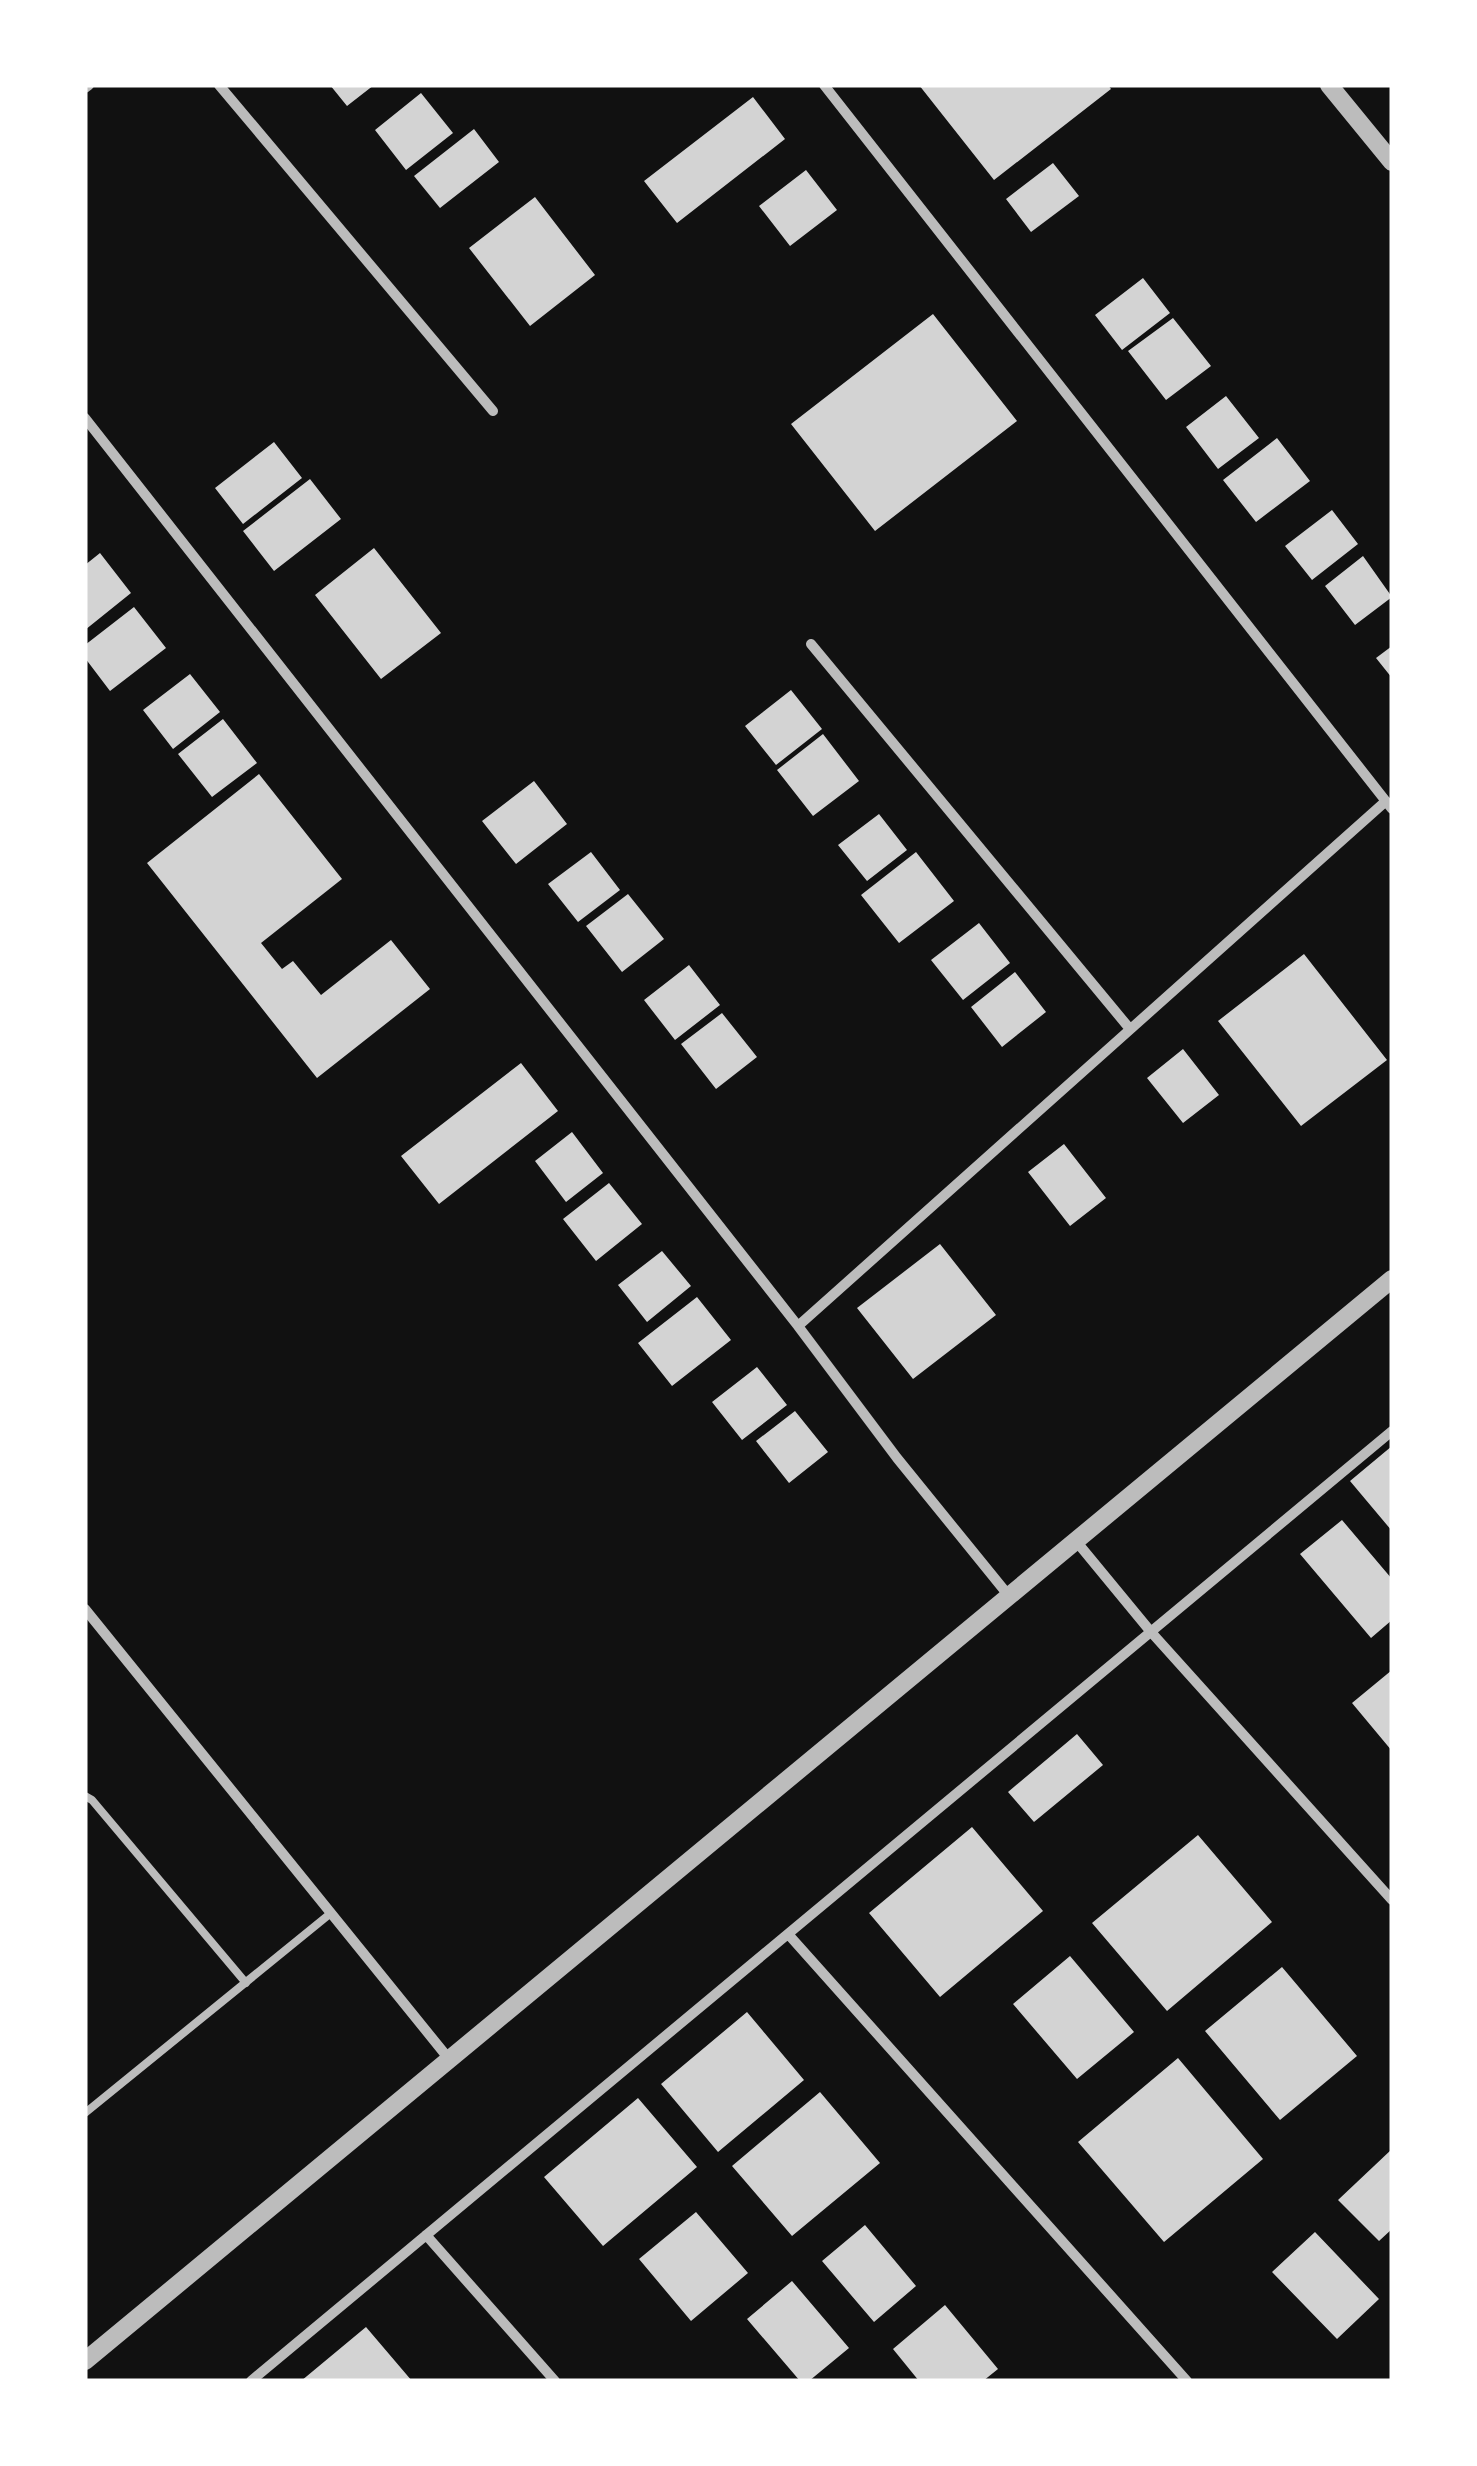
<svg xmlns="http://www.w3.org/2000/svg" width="1477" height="2466" viewBox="0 0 1477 2466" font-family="Karla,sans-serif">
	<rect width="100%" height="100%" fill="#111"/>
	<path fill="#d3d3d3" d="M330,85h44l-27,21z
		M919,85h189l3,4 -117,91z
		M421,93l32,40 -47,37 -31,-40z
		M753,97l32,42 -108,84 -33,-42z
		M474,129l25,33 -59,46 -26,-32z
		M1053,163l26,33 -48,36 -25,-33z
		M806,170l31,40 -47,36 -31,-40z
		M535,197l60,78 -65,51 -61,-78z
		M1143,278l27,35 -48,37 -27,-35z
		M933,314l84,107 -142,110 -84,-107z
		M1173,318l38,48 -45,34 -38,-49z
		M1226,396l33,42 -41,31 -32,-42z
		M1277,438l33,43 -54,41 -33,-42z
		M274,442l28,36 -59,46 -28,-36z
		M310,479l31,40 -67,52 -31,-40z
		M1332,510l26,34 -46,36 -27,-34z
		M374,548l67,85 -60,46 -66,-84z
		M100,553l31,40 -46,37v-65z
		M1363,556l29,41 -37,28 -30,-39z
		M134,607l32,41 -56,43 -25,-33v-13z
		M1392,646v32l-16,-20z
		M190,674l30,38 -47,37 -30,-39z
		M791,690l31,39 -46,36 -31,-39z
		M223,719l34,44 -45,34 -34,-43z
		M823,734l36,47 -46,35 -36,-46z
		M259,774l83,105 -81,64 21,26 11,-8 28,34 70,-55 39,49 -113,89 -170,-215z
		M534,781l33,43 -51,40 -34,-43z
		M879,814l28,36 -40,31 -29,-36z
		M591,852l29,38 -42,32 -30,-38z
		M916,852l38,49 -55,42 -38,-48z
		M628,894l36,45 -42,33 -36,-46z
		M979,923l31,40 -47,37 -32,-40z
		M1304,954l83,106 -86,66 -83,-105z
		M689,965l31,40 -45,35 -31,-40z
		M1015,972l31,40 -44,35 -31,-40z
		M722,1013l35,44 -41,32 -35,-45z
		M1183,1049l36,46 -36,28 -36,-45z
		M521,1063l37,48 -119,93 -38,-48z
		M572,1132l31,41 -37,29 -31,-41z
		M1064,1144l42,54 -36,28 -42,-54z
		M609,1183l33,41 -46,37 -33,-42z
		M940,1244l56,71 -83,64 -56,-71z
		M662,1251l29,35 -44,36 -29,-37z
		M697,1297l34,43 -59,46 -34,-43z
		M757,1367l30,38 -45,35 -30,-38z
		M795,1411l33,41 -39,31 -33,-42z
		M1392,1446v85l-42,-50z
		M1342,1520l50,59v41l-21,18 -71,-84z
		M1392,1670v81l-40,-48z
		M1077,1734l26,31 -69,57 -26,-30z
		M972,1827l71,84 -103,86 -71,-84z
		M1198,1835l74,87 -105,89 -75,-88z
		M1070,1956l64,76 -57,47 -64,-75z
		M1282,1967l75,89 -77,64 -75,-89z
		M747,2012l57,68 -86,72 -57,-68z
		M1178,2058l85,101 -99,83 -86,-100z
		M820,2092l60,71 -88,73 -60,-70z
		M638,2098l59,69 -94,79 -59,-69z
		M1392,2149v80l-13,12 -41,-41z
		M696,2212l52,61 -57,48 -52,-62z
		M865,2225l51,61 -42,36 -52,-61z
		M1315,2232l64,67 -42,40 -65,-67z
		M792,2281l57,67 -40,33h-9l-53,-62z
		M945,2305l53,64 -15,12h-64l-26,-32z
		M366,2327l46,54h-111z"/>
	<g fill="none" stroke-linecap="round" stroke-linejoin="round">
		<path stroke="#bcbcbc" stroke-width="8" d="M85,1796l7,4 154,183
			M85,2113l246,-200"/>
		<path stroke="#bcbcbc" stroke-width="10" d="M219,85l274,326
			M824,85l568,724
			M85,88l4,-3
			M85,418l713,908 99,132 112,138
			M811,644l319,385
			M798,1326l588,-525
			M1076,1541l75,91 241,268
			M85,1609l364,450
			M788,1934l399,447
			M426,2235l129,146
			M251,2381l1141,-950"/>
		<path stroke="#bcbcbc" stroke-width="18" d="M1329,85l63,77
			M85,2361l1307,-1082"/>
	</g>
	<rect width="1477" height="2466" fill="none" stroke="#ffffff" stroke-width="175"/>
</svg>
